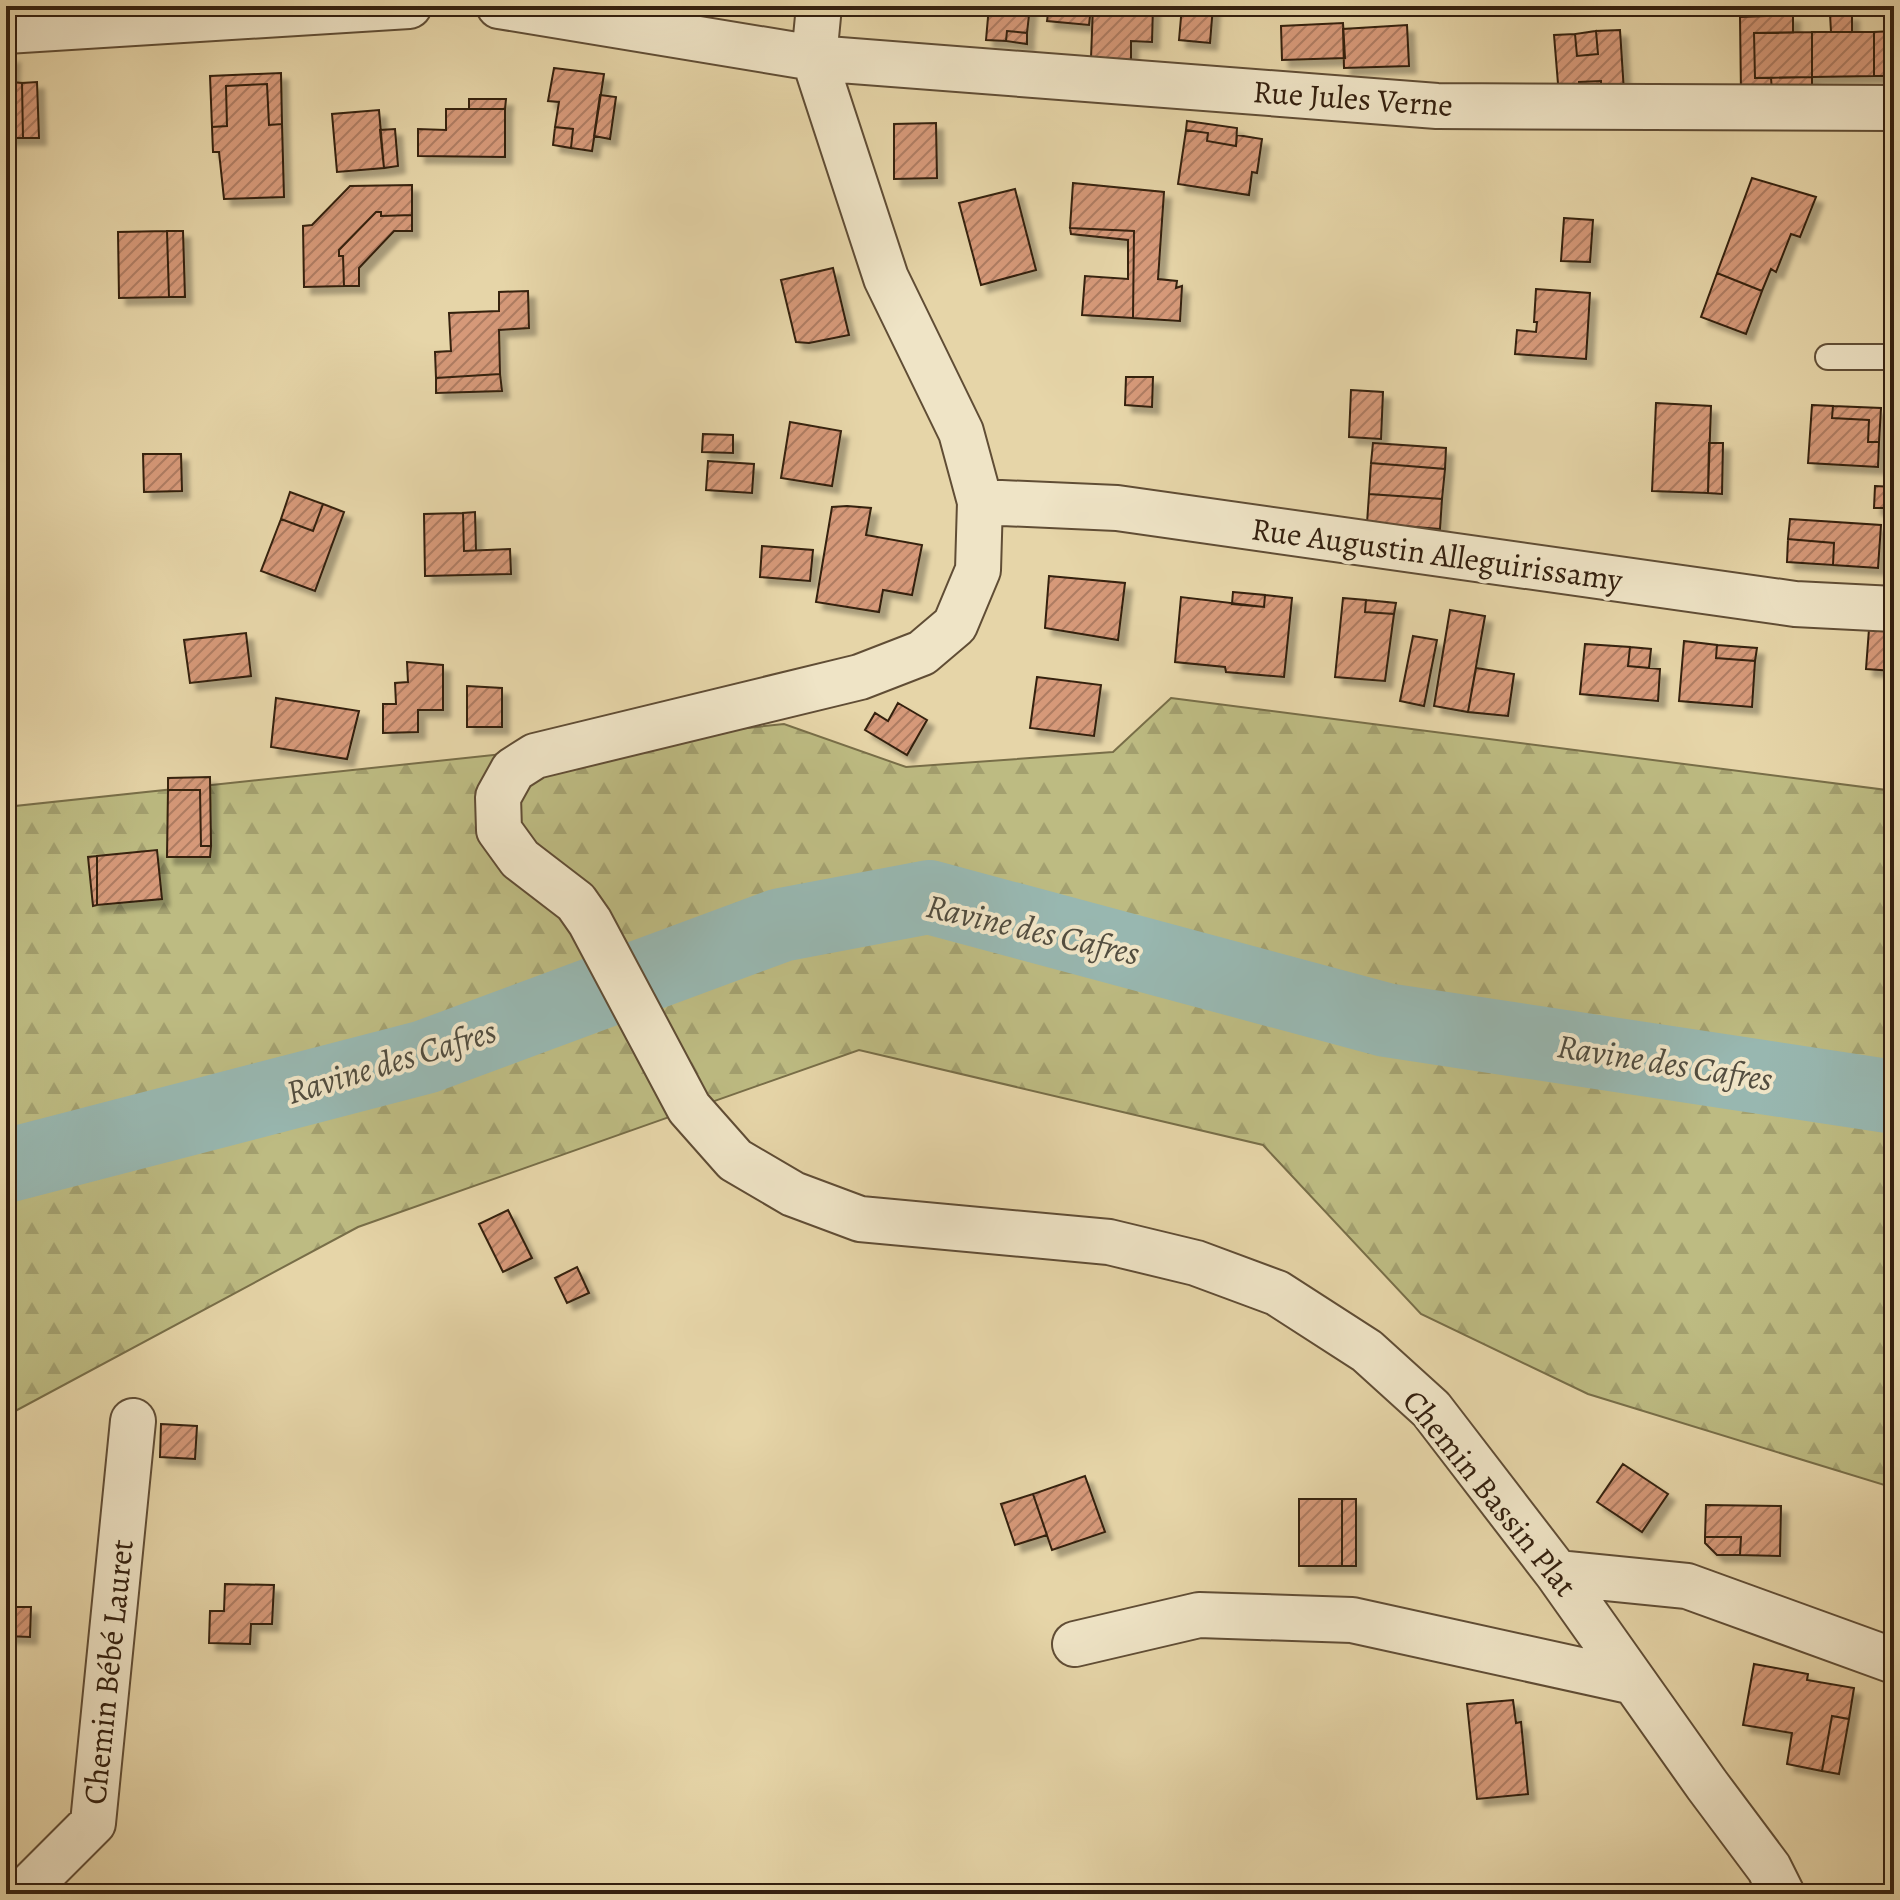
<svg xmlns="http://www.w3.org/2000/svg" width="1900" height="1900" viewBox="0 0 1900 1900" font-family="Alegreya,serif">
	<defs>
		<pattern id="forest-firs" width="22" height="20" patternUnits="userSpaceOnUse" patternTransform="scale(2)"><rect width="22" height="20" fill="#bdbb82"/><path d="M5 1l3.5 6h-7zM16 11l3.5 6h-7z" fill="#a3a06f"/></pattern>
		<pattern id="building-hatch" width="6" height="6" patternUnits="userSpaceOnUse" patternTransform="scale(2)"><rect width="6" height="6" fill="#d69979"/><path d="M-1 1l2-2M0 6l6-6M5 7l2-2" fill="none" stroke="#ae7c62"/></pattern>
		<filter id="shadow"><feDropShadow dx="7" dy="7" stdDeviation="2" flood-color="#0004"/></filter>
	</defs>
	<rect width="100%" height="100%" fill="#e6d5a8"/>
	<filter id="stains"><feTurbulence type="fractalNoise" baseFrequency=".0025" numOctaves="4"/><feColorMatrix values="0 0 0 0 .2 0 0 0 0 .09 0 0 0 0 .02 0 0 0 .5 -.17"/></filter>
	<radialGradient id="worn" r=".72"><stop offset=".6" stop-color="#630" stop-opacity="0"/><stop offset="1" stop-color="#630" stop-opacity=".3"/></radialGradient>
	<path fill="url(#forest-firs)" stroke="#786e48" stroke-width="2" d="M1171,698l723,93v697l-306,-94 -167,-80 -158,-169 -404,-95 -501,177 -352,189v-609l778,-83 122,43 207,-15z"/>
	<g fill="none" stroke-linecap="round" stroke-linejoin="round">
		<path stroke="#98b7b0" stroke-width="74" d="M6,1166l419,-109 356,-132 148,-28 457,123 508,77"/>
	</g>
	<path fill="url(#building-hatch)" stroke="#34200f" stroke-width="2" filter="url(#shadow)" d="M989,6h41l-3,27 -20,-2 -1,10 -20,-1z
		M1049,6h42l-2,19 -42,-4z
		M1093,6h60l-1,36 -21,-1v19l-40,-2z
		M1182,6h31l-3,37 -31,-3z
		M1830,14h22v18h-21z
		M1793,15v18h-39l1,45h16l1,13 -31,2 -1,-76z
		M1343,23l2,35 -63,2 -1,-34z
		M1407,25l2,41 -65,2 -1,-39z
		M1620,30l4,62 -23,1v-12l-22,1v13l-20,1 -5,-61 21,-1 2,22 21,-2 -2,-23z
		M1007,31l20,2v11l-21,-3z
		M1596,31l2,23 -21,2 -2,-22z
		M1894,31v45h-20v-44z
		M1812,32v45l-57,1 -1,-45z
		M1812,32h62v44l-62,1z
		M13,56l-1,26 10,1 1,55h-16l-1,-81z
		M554,68l50,6 -12,77 -21,-3 2,-19 -18,-2 4,-25 -11,-1z
		M281,73l1,51 -13,1 -2,-41 -41,2 1,40 -15,1 -2,-51z
		M1812,77v14h-40l-1,-13z
		M1601,81v12l-22,2v-13z
		M37,82l2,56h-16l-1,-55z
		M267,84l2,41 13,-1 2,73 -60,2 -5,-47h-6l-1,-25 15,-1 -1,-40z
		M600,95l16,2 -6,42 -16,-3z
		M469,99h37l-1,10h-36z
		M446,109h59v48l-87,-1v-27l28,1z
		M379,110l5,58 -47,4 -5,-58z
		M1187,121l50,7 -1,18 -29,-5 1,-8 -22,-3z
		M936,123l1,55 -43,1v-55z
		M555,127l18,2 -2,19 -18,-3z
		M395,129l3,37 -14,2 -4,-38z
		M1186,130l22,3 -1,8 29,5 1,-11 25,4 -5,34 -5,-1 -3,23 -71,-11z
		M1752,178l64,19 -16,40 -9,-3 -15,38 -5,-3 -9,22 -45,-18z
		M1073,183l91,9 -6,87 19,2 -1,7 6,-2 -2,35 -47,-3 1,-87 -64,-3z
		M412,185v30l-31,1v-4h-5l-37,38v6h4l1,30 -40,1 -1,-61 9,-1 38,-39z
		M1015,189l21,81 -55,15 -22,-82z
		M376,212h5v4l31,-1v16h-18l-35,37v18h-15l-1,-30h-4v-6z
		M1564,218l29,2 -3,42 -29,-1z
		M1070,228l64,3 -1,87 -51,-3 3,-39 43,3v-39l-57,-6z
		M167,231l2,66 -50,1 -1,-66z
		M167,231h16l2,66h-16z
		M833,268l16,67 -40,8 -13,-1 -15,-62z
		M1717,273l45,18 -16,43 -45,-17z
		M1536,289l54,4 -4,66 -71,-5 2,-24 19,2 1,-10h-3z
		M528,291l1,37 -30,2 1,44 -64,4 -1,-26 16,-1 -2,-38 50,-2v-19z
		M500,374l2,17 -66,2v-15z
		M1126,377h27l-1,30 -27,-2z
		M1351,390l32,2 -2,47 -32,-2z
		M1656,403l55,3 -3,87 -56,-2z
		M1812,405l21,1 -1,12 37,2 -1,22h11l-1,25 -70,-4z
		M1833,406l48,2 -2,34h-11l1,-22 -37,-2z
		M790,422l51,9 -9,55 -51,-8z
		M703,434l30,1v18l-31,-1z
		M1373,443l73,5 -1,21 -74,-6z
		M1709,443h14l-1,51 -14,-1z
		M143,454h38l1,37 -38,1z
		M708,461l46,3 -2,29 -46,-3z
		M1371,463l74,6 -3,30 -73,-5z
		M1875,486l19,1v21h-20z
		M290,492l33,12 -10,27 -32,-12z
		M1369,494l73,5 -2,30 -73,-6z
		M323,504l21,8 -29,79 -54,-20 20,-52 32,12z
		M847,506l24,2 -5,27 56,10 -10,50 -29,-5 -4,22 -63,-10 16,-95z
		M475,512l1,39h-12l-1,-38z
		M463,513l1,38 46,-2 1,25 -86,2 -1,-62z
		M1790,519l91,6 -3,43 -45,-3 1,-22 -46,-4z
		M1788,539l46,4 -1,22 -46,-3z
		M762,546l51,4 -3,31 -50,-4z
		M1049,576l76,7 -7,57 -73,-12z
		M1233,592l32,3 -1,12 -32,-3z
		M1265,595l27,3 -8,79 -58,-5 -1,-5 -50,-5 6,-65 83,10z
		M1343,598l23,2 -1,12 29,2 -9,67 -50,-4z
		M1366,600l30,3 -2,11 -29,-2z
		M1450,610l35,6 -17,96 -34,-6z
		M1869,629l25,2v40l-28,-2z
		M246,633l5,43 -61,7 -6,-43z
		M1413,636l24,4 -13,66 -24,-5z
		M1684,641l33,4 -1,13 39,3 -3,46 -73,-6z
		M1585,644l45,3 -2,19 32,3 -2,32 -78,-7z
		M1717,645l40,3 -2,13 -39,-3z
		M1630,647l21,2 -2,19 -21,-2z
		M407,662l36,3v45h-25v22l-35,1v-29h13l-1,-21 13,-1z
		M1476,668l38,6 -6,42 -40,-4z
		M1037,677l64,8 -7,51 -64,-8z
		M467,686l35,2v39h-35z
		M276,698l83,13 -12,48 -76,-12z
		M898,703l29,17 -20,35 -42,-25 10,-17 13,8z
		M210,777l1,69h-10l-1,-56h-32v-12z
		M168,790h32l1,56h10l-1,11h-43z
		M157,850l5,49 -65,6v-49z
		M97,856v49l-4,1 -5,-49z
		M508,1210l24,48 -29,14 -24,-48z
		M577,1267l12,26 -22,10 -12,-25z
		M161,1424l36,2 -2,33 -35,-2z
		M1623,1464l45,30 -26,38 -45,-30z
		M1085,1476l20,56 -53,18 -19,-56z
		M1033,1494l14,41 -32,10 -14,-41z
		M1299,1499h43v67h-43z
		M1342,1499h14v67h-14z
		M1706,1505l75,1 -1,50 -40,-1 1,-18h-36z
		M1705,1537h36l-1,18h-23l-12,-12z
		M225,1584l49,1 -2,39h-21l-1,20 -41,-1 1,-32h14z
		M6,1607h25l-1,30 -24,-1z
		M1754,1664l54,10 -1,6 47,8 -5,31 -17,-3 -10,55 -35,-7 5,-31 -49,-8z
		M1513,1700l3,23 5,-1 7,72 -51,5 -10,-95z
		M1832,1716l17,3 -10,55 -17,-3z"/>
	<g fill="none" stroke-linecap="round" stroke-linejoin="round">
		<defs>
			<path id="lane" d="M1828,357h66"/>
			<path id="street" d="M499,6l315,52 623,48 457,2
				M819,6l-5,52 72,220 75,154 19,70 -2,68 -23,55 -33,28 -62,24 -325,79 -22,14 -15,27 1,33 21,29 56,43 14,20 99,186 46,52 58,34 67,25 249,23 87,21 81,30 90,58 64,58 126,164 150,212 62,83 13,26
				M6,31l403,-25
				M980,502l137,6 678,96 99,5
				M1557,1573l130,13 207,75
				M1075,1644l124,-29 153,5 282,62
				M22,1894l71,-71 40,-402"/>
		</defs>
		<use href="#lane" stroke="#604d35" stroke-width="28"/>
		<use href="#street" stroke="#604d35" stroke-width="48"/>
		<use href="#lane" stroke="#efe4c6" stroke-width="24"/>
		<use href="#street" stroke="#efe4c6" stroke-width="44"/>
	</g>
	<g text-anchor="middle" stroke-width="8" stroke-linejoin="round" paint-order="stroke">
		<g font-size="32" fill="#34200f" stroke="#efe4c6">
			<text transform="translate(1353 98) rotate(4)" y="11">Rue Jules Verne</text>
			<text transform="translate(1437 554) rotate(8)" y="11">Rue Augustin Alleguirissamy</text>
			<text transform="translate(1490 1493) rotate(51)" y="11">Chemin Bassin Plat</text>
			<text transform="translate(108 1672) rotate(-84)" y="11">Chemin Bébé Lauret</text>
		</g>
		<g font-size="34" font-style="italic" fill="#524d3f" stroke="#efe4c6">
			<text transform="translate(1033 929) rotate(13)" y="12">Ravine des Cafres</text>
			<text transform="translate(391 1061) rotate(-17)" y="12">Ravine des Cafres</text>
			<text transform="translate(1665 1062) rotate(9)" y="12">Ravine des Cafres</text>
		</g>
	</g>
	<rect width="1900" height="1900" fill="none" stroke="#e6d5a8" stroke-width="32"/>
	<rect x="8" y="8" width="1884" height="1884" fill="none" stroke="#34200f" stroke-width="4"/>
	<rect x="16" y="16" width="1868" height="1868" fill="none" stroke="#34200f" stroke-width="2"/>
	<rect width="100%" height="100%" filter="url(#stains)"/>
	<rect width="100%" height="100%" fill="url(#worn)"/>
</svg>
